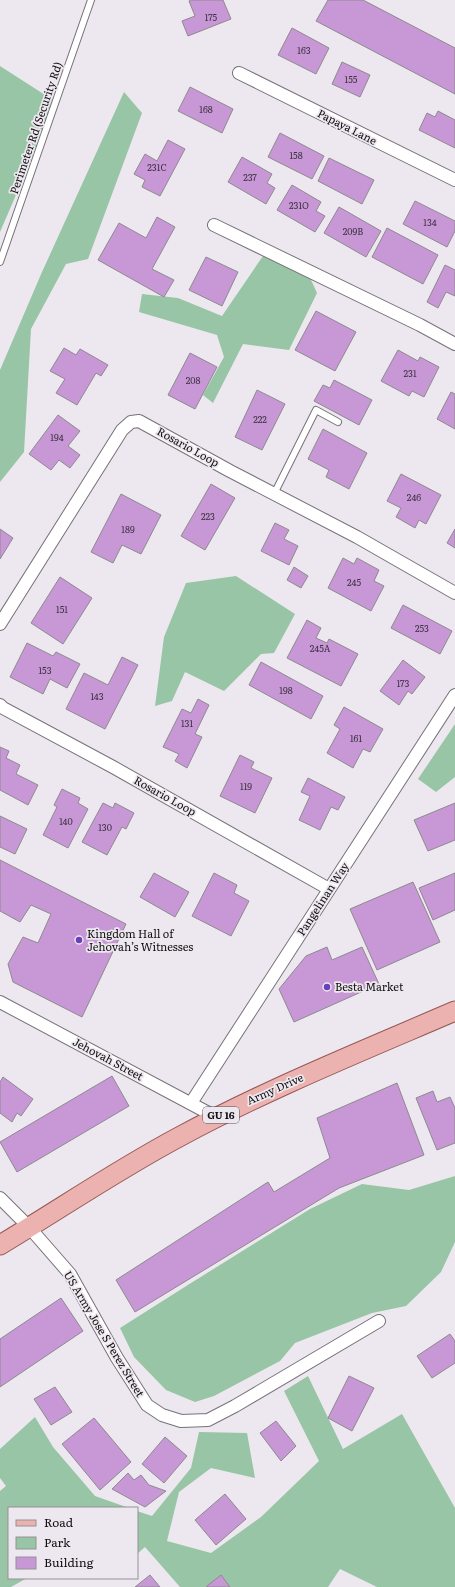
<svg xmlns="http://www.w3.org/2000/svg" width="455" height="1587" viewBox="0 0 455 1587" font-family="Literata,serif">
	<rect width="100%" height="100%" fill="#ede8ef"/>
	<path fill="#98c5a5" d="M0,66l56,36 -56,130z
		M124,92l18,21 -54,146 -22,5 -35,65 -7,123 -24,30v-112l42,-98z
		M265,253l42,18 10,22 -28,57 -46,-6 -30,59 -10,-8 21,-38 -7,-22 -78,-23 3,-18 36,4 44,18z
		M236,576l59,38 -21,39 -13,1 -37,37 -39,-19 -13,29 -17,5 9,-69 22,-54z
		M455,724v53l-19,15 -18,-13z
		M455,1176v66l-14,30 -35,34 -34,7 -77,30 -15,18 -66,35 -19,6 -29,-12 -32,-33 -14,-29 71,-45 119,-74 52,-25 47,6z
		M308,1376l35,73 59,-35 53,94v79h-78l-37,-18 -12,18h-148l-35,-40 -8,7v-43l15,5 39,-48 8,-36 48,1 8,45 -44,-10 -32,24 -12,49 44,12 50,-36 58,-56 -35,-70z
		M35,1417l18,30 42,49 34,12h-120v70h18l-16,9h-11v-96l6,-5 -6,-8v-29z"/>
	<path fill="#c798d5" stroke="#8e898f" d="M191,0h32l8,19 -43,17 -6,-15 13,-5 -6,-15z
		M328,0h35l92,48v46l-139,-73z
		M292,28l37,20 -13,26 -38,-19z
		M342,62l28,13 -10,22 -28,-13z
		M190,87l43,22 -11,24 -44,-22z
		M438,111l17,9v28l-36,-18 8,-17 8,4z
		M280,133l44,23 -12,23 -44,-22z
		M168,140l17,9 -25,47 -18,-9 3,-7 -11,-6 11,-20 12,7z
		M242,157l30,17 -5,9 8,5 -9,16 -38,-22z
		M329,158l45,22 -12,24 -44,-23z
		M292,185l29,17 -5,9 9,5 -10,16 -38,-22z
		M415,201l40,20v10l-8,16 -44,-23z
		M339,207l42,24 -15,26 -42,-24z
		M157,217l18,10 -23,42 22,11 -10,17 -66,-37 21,-37 27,15z
		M387,228l51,27 -15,29 -51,-27z
		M206,257l32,15 -16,34 -33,-16z
		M445,265l10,5v26l-9,-4 -8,16 -11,-6z
		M316,311l40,21 -21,39 -40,-21z
		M64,348l12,7 4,-6 28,16 -7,11 -5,-3 -19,32 -21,-12 9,-14 -15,-8z
		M398,350l20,11 2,-4 19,10 -15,30 -12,-6 -3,5 -28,-15z
		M190,353l27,14 -22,42 -27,-14z
		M334,380l38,20 -13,25 -45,-24 9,-16 7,3z
		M257,390l28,14 -23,46 -27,-13z
		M451,392l4,2v35l-18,-10z
		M58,415l22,16 -12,15 12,9 -10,13 -11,-8 -8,10 -22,-16z
		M323,429l44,24 -18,36 -23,-12 3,-7 -21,-11z
		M401,474l40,21 -15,29 -7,-4 -4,8 -19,-11 5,-9 -14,-7z
		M211,484l24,14 -30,52 -24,-14z
		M121,494l40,21 -20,39 -19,-9 -9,18 -22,-11z
		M275,523l14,7 -5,9 14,7 -9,19 -28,-14z
		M0,529l13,9 -13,21z
		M455,529v19l-8,-5z
		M343,558l11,6 3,-6 22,12 -5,11 10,5 -13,25 -43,-23z
		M294,567l14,9 -7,12 -14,-8z
		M60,577l32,21 -29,46 -32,-21z
		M403,605l49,26 -12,23 -49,-26z
		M307,620l14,8 -5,10 11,5 2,-4 29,15 -17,32 -54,-28z
		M27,643l26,13 3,-4 24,12 -13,24 -17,-9 -7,15 -33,-17z
		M122,657l16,8 -33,64 -39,-20 18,-36 24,12z
		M403,660l22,17 -13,17 -4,-3 -9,14 -19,-14z
		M261,662l62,34 -12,23 -62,-34z
		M198,699l11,6 -14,29 7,3 -15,31 -12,-7 4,-7 -16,-7 19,-38 9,4z
		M344,707l39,22 -13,23 -7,-3 -10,19 -26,-15 13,-24 -6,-4z
		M0,747l9,4 -3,7 14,7 -4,9 22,11 -10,20 -28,-15z
		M240,755l14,7 -3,6 21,10 -17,35 -35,-17z
		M308,778l37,19 -7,13 -7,-3 -11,23 -21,-10 11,-24 -9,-4z
		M62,789l18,9 -2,5 10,6 -20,39 -25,-13 14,-28 -3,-2z
		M103,803l10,5 2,-5 19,10 -8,16 -4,-2 -15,28 -25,-13z
		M455,803v37l-27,11 -14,-31z
		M0,816l27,13 -12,25 -15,-7z
		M0,860l126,64 -44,93 -69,-35 -5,-18 15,-27 15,6 13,-29 -20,-9 -11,17 -20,-11z
		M154,873l35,19 -14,25 -35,-20z
		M214,873l23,12 -3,8 15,8 -18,35 -39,-20z
		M455,873v37l-22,10 -14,-32z
		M413,882l27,60 -63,28 -27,-61z
		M327,947l5,13 30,-13 17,37 -85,38 -15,-33 27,-33z
		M112,1076l17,30 -112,66 -17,-30z
		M3,1077l30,22 -12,17 -4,-3 -5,9 -12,-9v-31z
		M397,1083l27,72 -85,33 -204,124 -19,-32 152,-98 6,10 56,-34 -13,-40z
		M433,1091l4,11 13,-5 5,11v35l-18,7 -21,-52z
		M61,1298l22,33 -83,56v-48z
		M450,1334l5,7v22l-23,15 -15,-22z
		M349,1376l25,12 -22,43 -24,-13z
		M55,1387l17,25 -21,13 -17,-26z
		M94,1418l37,44 -31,28 -38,-46z
		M276,1421l20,25 -15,15 -21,-28z
		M165,1437l22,19 -23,27 -22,-19z
		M128,1473l6,7 7,-5 8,10 17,6 -21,16 -33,-18z
		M225,1494l21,25 -30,26 -21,-25z
		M150,1575l10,12h-25z
		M221,1575l9,12h-23v-1z"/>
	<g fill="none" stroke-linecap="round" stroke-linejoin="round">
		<defs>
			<path id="lane" d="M0,262l91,-262
				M274,494l42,-84 22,12"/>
			<path id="street" d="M239,73l216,107
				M214,225l206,100 35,19
				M0,624l122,-194 9,-8 8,-1 91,50 127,66 98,56
				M0,705l3,3 110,59 216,122
				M0,1002l216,115
				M191,1103l264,-408
				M0,1198l29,29 41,47 47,84 30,47 15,10 19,6 27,-1 27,-14 144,-85"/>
			<path id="primary" d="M0,1245c60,-36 117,-75 179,-108 89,-48 183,-86 276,-126"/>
		</defs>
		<use href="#lane" stroke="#777278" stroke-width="8"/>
		<use href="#street" stroke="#777278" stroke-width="14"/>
		<use href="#primary" stroke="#965855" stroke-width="21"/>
		<use href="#lane" stroke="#fff" stroke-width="6"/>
		<use href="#street" stroke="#fff" stroke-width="12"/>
		<use href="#primary" stroke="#ebb2af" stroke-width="19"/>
	</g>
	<g fill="#6842ba" stroke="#ede8ef" stroke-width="1.5">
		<circle cx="79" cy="940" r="4"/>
		<circle cx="327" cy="987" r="4"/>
	</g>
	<g text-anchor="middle" stroke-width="3.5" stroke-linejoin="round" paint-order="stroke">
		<g font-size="9" fill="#3e3142">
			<text x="211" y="21">175</text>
			<text x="304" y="54">163</text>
			<text x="351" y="83">155</text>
			<text x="206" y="113">168</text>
			<text x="296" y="159">158</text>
			<text x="157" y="171">231C</text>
			<text x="250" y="181">237</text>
			<text x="299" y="209">231O</text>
			<text x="430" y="226">134</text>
			<text x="353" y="235">209B</text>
			<text x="410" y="377">231</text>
			<text x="193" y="384">208</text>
			<text x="260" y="423">222</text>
			<text x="57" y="441">194</text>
			<text x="414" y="501">246</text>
			<text x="208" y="520">223</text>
			<text x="128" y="533">189</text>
			<text x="354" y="586">245</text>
			<text x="62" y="613">151</text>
			<text x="422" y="632">253</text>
			<text x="320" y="652">245A</text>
			<text x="45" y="674">153</text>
			<text x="403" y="687">173</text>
			<text x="286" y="694">198</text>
			<text x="97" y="700">143</text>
			<text x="187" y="727">131</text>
			<text x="356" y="742">161</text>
			<text x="246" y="790">119</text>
			<text x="66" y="825">140</text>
			<text x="105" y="831">130</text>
		</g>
		<rect fill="#ede8ef" stroke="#535054" stroke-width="1" x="203" y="1107" width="36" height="16" rx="3"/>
		<g font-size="10" font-weight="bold" fill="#110f11">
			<text x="221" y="1119">GU 16</text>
		</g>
		<g font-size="11" fill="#110f11" stroke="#ede8ef">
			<text transform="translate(347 127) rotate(27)" y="4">Papaya Lane</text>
			<text transform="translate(36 128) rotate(-71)" y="4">Perimeter Rd (Security Rd)</text>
			<text transform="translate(188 447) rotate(29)" y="4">Rosario Loop</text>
			<text transform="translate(165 796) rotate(29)" y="4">Rosario Loop</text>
			<text transform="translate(323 899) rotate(-57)" y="4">Pangelinan Way</text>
			<text transform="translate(108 1059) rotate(28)" y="4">Jehovah Street</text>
			<text transform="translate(275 1089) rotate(-24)" y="4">Army Drive</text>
			<text transform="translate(104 1334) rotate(59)" y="4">US Army Jose S Perez Street</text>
		</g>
		<g font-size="11" fill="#110f11" stroke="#ede8ef" text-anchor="start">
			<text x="87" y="938">Kingdom Hall of<tspan x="87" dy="13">Jehovah’s Witnesses</tspan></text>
			<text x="335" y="991">Besta Market</text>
		</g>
	</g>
	<rect x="8" y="1507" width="130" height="72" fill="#ede8ef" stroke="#959196"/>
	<rect x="16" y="1520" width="20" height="6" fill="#ebb2af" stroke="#959196"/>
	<text x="44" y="1527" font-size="12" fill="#110f11">Road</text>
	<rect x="16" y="1537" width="20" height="12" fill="#98c5a5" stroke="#959196"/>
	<text x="44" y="1547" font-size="12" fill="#110f11">Park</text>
	<rect x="16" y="1557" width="20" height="12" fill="#c798d5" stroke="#959196"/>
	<text x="44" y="1567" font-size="12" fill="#110f11">Building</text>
</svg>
